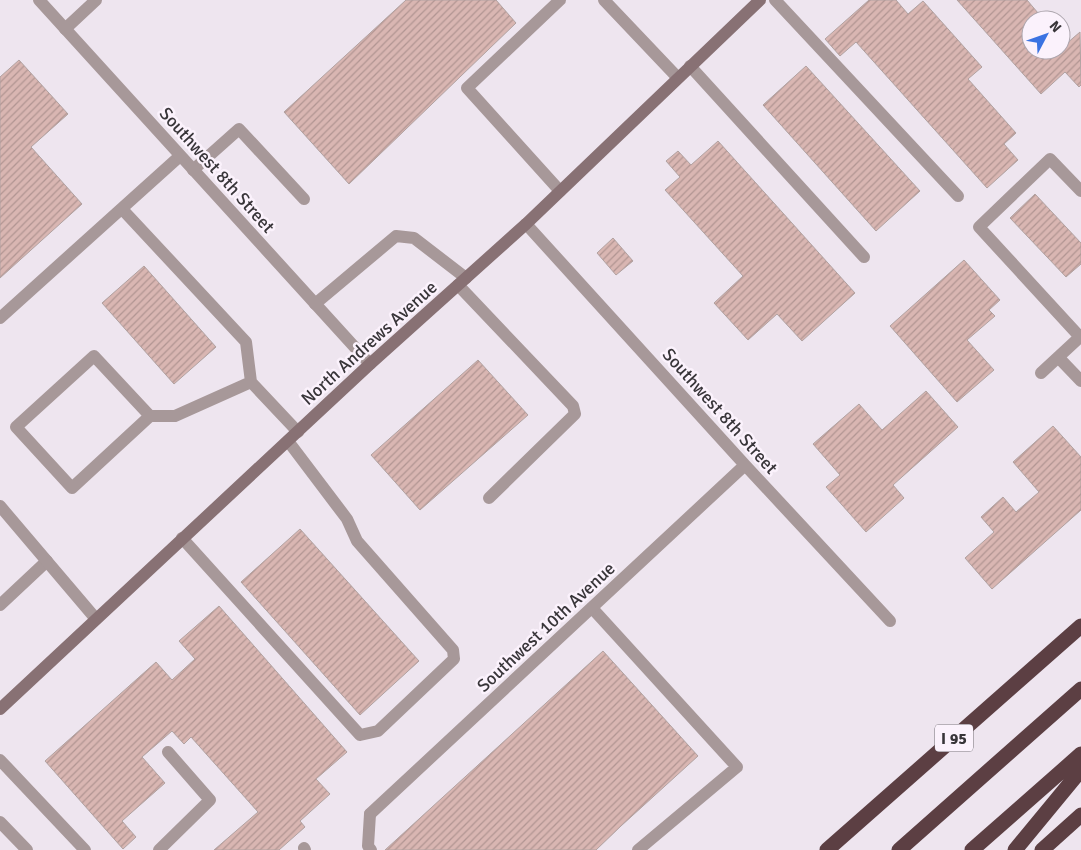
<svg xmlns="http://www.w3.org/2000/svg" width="1081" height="850" viewBox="0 0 1081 850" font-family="Signika,sans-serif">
	<defs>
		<pattern id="building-hatch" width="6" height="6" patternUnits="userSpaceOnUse" patternTransform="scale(1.25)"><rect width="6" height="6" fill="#d9b6b2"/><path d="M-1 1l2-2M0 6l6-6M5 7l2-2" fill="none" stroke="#b19592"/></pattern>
	</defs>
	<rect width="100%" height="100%" fill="#eee5ef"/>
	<path fill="url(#building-hatch)" stroke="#b1a2a1" d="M406,0h90l20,23 -167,161 -65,-72z
		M869,0h27l12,14 15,-13 59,66 -14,12 48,54 -12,11 14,16 -31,28 -131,-146 -16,14 -15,-17z
		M957,0h70l17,20h-13v30h30v-11l5,5 14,-12 1,53 -2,2 -14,-15 -24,22z
		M19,60l49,54 -37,33 51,57 -82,74v-201z
		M806,66l114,125 -44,40 -113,-126z
		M718,141l137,152 -53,48 -25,-27 -29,26 -34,-37 29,-27 -78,-86 15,-13 -14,-16 12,-10 13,14z
		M1035,194l46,49v21l-15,13 -56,-59z
		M613,238l20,23 -17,14 -19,-22z
		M964,260l36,40 -11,10 6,6 -28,24 27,30 -37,32 -67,-76z
		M144,266l72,81 -42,37 -72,-81z
		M478,360l50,55 -108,95 -49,-55z
		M926,391l32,36 -65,58 11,13 -38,34 -40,-45 14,-12 -27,-31 46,-40 23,26z
		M1053,426l28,31v53l-89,79 -27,-31 29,-26 -13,-15 22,-20 13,15 23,-20 -26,-30z
		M300,529l119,132 -59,54 -119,-133z
		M219,606l128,146 -31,27 14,15 -30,27 5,6 -26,23h-65l44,-38 -67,-75 -7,7 -12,-13 -30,26 23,26 -43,38 14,16 -13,12 -78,-88 111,-99 16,18 23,-21 -16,-18z
		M603,651l95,105 -77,70 -25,24h-211z"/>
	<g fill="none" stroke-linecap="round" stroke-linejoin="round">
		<path stroke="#a79899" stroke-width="12" d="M560,0l-93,88 93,103
			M604,0l74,78
			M775,0l183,196
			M65,29l31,-29
			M690,66l174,191
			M193,170l46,-41 65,70
			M122,209l124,133 5,40 47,50
			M458,285l115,121 2,8 -86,84
			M315,304l81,-68 18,2 52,40
			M0,318l180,-162
			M1080,337l-101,-110 71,-68 31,32
			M1058,357l23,24
			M1041,373l40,-37
			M150,416l-78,72 -56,-61 78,-71 56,60h25l76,-34
			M182,538l178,197 18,-4 76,-72 -1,-9 -96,-109 -10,-22 -59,-78
			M0,605l47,-44
			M592,608l145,159 -99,83
			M0,760l85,90
			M370,814l-2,32 3,4
			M0,822l27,28
			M304,848l1,2
			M159,850l51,-50 -42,-48"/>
		<path stroke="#a79899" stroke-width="12" d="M39,0l331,364
			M526,224l219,241 145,156
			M0,506l96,113
			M370,814l375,-349"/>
		<path stroke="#887174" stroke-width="12" d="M0,709l370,-345 156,-140 234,-224"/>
		<path stroke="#5c3f43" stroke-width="15" d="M827,850l254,-224
			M899,850l182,-161
			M972,850l109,-96
			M1015,850l66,-80
			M1042,850l39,-35"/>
	</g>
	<g text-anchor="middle" stroke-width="5" stroke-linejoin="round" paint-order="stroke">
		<rect fill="#fbf2fc" stroke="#726e74" stroke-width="1" x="935" y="724.5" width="38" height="27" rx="4"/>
		<g font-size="16" font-weight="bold" fill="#383539">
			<text x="954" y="744">I 95</text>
		</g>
		<g font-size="18" fill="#383539" stroke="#fbf2fc">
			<text transform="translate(217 170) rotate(48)" y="6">Southwest 8th Street</text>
			<text transform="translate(369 343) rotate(-42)" y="6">North Andrews Avenue</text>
			<text transform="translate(720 411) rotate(48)" y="6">Southwest 8th Street</text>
			<text transform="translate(546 627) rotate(-43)" y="6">Southwest 10th Avenue</text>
		</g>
	</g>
	<g transform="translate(1046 35) rotate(49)"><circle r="24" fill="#fbf2fc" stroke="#ada6ae"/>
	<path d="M0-4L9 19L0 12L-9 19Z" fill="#3a73e2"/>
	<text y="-8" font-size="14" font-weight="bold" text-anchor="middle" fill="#383539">N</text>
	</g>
</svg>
